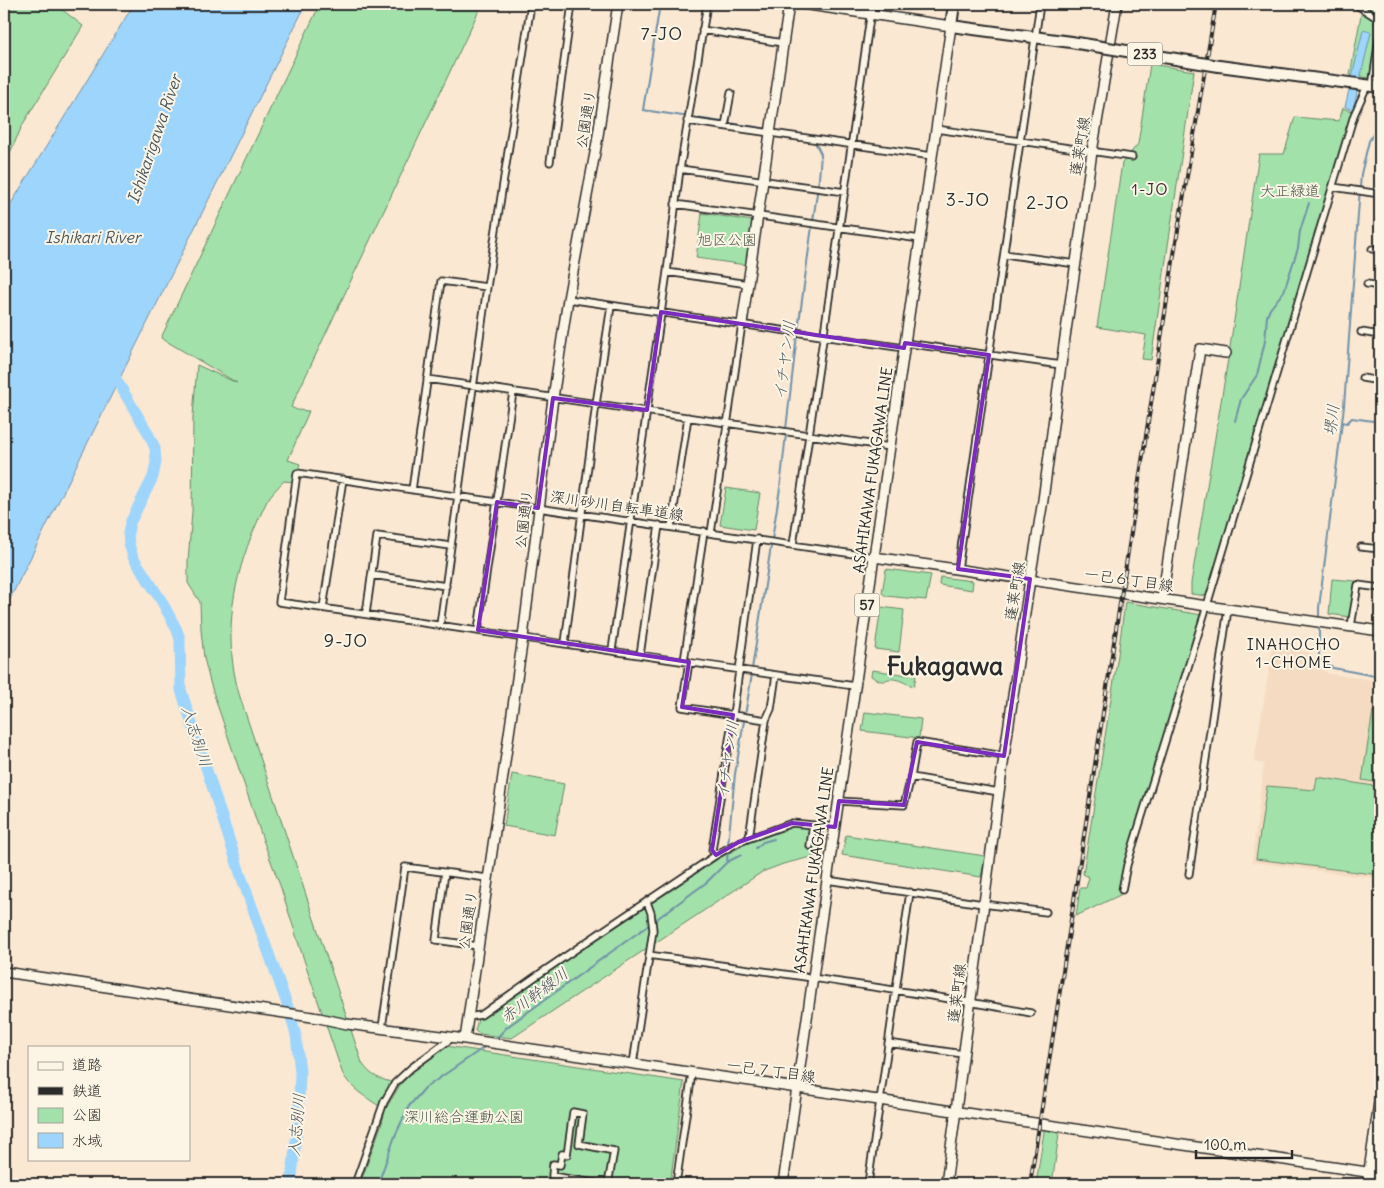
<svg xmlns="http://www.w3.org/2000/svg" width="1384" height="1188" viewBox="0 0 1384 1188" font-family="Delius,'Klee One',sans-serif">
	<rect width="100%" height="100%" fill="#fae8d2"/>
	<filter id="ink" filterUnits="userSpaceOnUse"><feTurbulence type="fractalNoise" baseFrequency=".02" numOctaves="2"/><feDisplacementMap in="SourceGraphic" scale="10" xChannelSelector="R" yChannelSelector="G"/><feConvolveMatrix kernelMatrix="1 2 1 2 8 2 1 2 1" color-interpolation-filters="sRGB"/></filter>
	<g filter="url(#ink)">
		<path fill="#f5dbc1" d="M1273,645l37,8 11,15 8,6 44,6 7,6v193l-128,-17 12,-98 -10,-2z"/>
		<path fill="#a2e1a9" stroke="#66866a" d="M4,4h51l28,22 -60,98 -19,42z
			M320,4h162l-191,403 6,3 12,1 -21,49 12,4 -6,18 -10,-1c-6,6 -13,13 -17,20 -6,12 -11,24 -16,36 -20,51 -27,103 -12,157l123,369c9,14 18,16 33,20l-13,25c-16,-11 -32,-19 -40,-36l-42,-124 -19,-60 -18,-48 -46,-136 -7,-22 -6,-24 -3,-28 -1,-28 -12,-19v-22l4,-49 1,-96 4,-51 40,18 -76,-45z
			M1363,4h17v15l-11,59 -19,-3z
			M1150,64l44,7 -43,289 -9,-1 4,-24 -49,-8 25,-164 16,-19z
			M1343,108l10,4 -107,350 -39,134 -16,-2v-11l39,-236 29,-193h25l11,-37 44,4z
			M702,213l50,8 -6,44 -50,-7z
			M726,488l34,5 -6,37 -34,-5z
			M886,569l45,6 -5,25 -40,-4 -4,-3z
			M940,577l33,4 -1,9 -33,-5z
			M1332,579l24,2 -6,36 -21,-3z
			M1125,602l77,13 -77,248 -5,32 -44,21 4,-28h6l3,-11 -6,-3 35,-219z
			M881,607l23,3 -5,42 -24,-3z
			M872,670l44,6 -2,10c-7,-1 -12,-6 -20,-7 -13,-1 -7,7 -23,-3z
			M1373,711l7,1v71l-18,-3z
			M865,712l56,7 -2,19 -57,-7z
			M512,774l52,10 -9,51 -51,-9z
			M1317,777l63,10v88l-124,-16 11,-73 48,4z
			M791,825l32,4 -4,26 -36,9 -21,8 -250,166 -32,-4 -5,-3 3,-12 240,-160 39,-21z
			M846,835l139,21 -4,21 -139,-22z
			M446,1046l238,36 -14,102h-310l22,-61 3,-13 15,-25 22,-23z
			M1045,1125l15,2 -8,57h-16z"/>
		<path fill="#9ed5fd" stroke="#7091a9" d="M134,4h172l-302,607v-396z
			M1363,30l8,2 -18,78 -8,-3z"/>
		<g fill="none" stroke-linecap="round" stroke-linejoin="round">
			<path stroke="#7091a9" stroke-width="2" d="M660,4l-17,106 126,19
				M774,130l22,4
				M813,221l6,-42 2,-25 -7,-14
				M798,330l14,-104
				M1235,421l6,-22 16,-24 8,-34 2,-25 3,-7 14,-18 2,-6 12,-37 2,-17 9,-28
				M1342,422l5,1 5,-5 28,4
				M786,429l11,-94
				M1319,618v-10l25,-202 17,-232 8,-33 11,-18
				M1319,626v30l5,8 9,4 47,9
				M752,669l28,-181 6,-54
				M728,845l7,-71 17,-100
				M756,848l7,-6 11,-3
				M727,862l1,-12
				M654,921l53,-39 20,-20 14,-7
				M494,1041l13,-14 143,-103
				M378,1184l17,-48 14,-30 16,-18 61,-42"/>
			<path stroke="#9ed5fd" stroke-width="11" d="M110,369l37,62 8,17 1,14 -3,15 -23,46 -2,10 1,11 4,13 28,43 16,30 3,9 1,51 59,183 48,134 8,28 4,37 -2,50 -7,62"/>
			<defs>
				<path id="street" d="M1355,4l25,16
					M702,30l81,13
					M1372,87l8,-55
					M687,121l245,35
					M725,126l6,-33
					M936,129l196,28
					M550,162l22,-158
					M680,169l165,23
					M1333,187l47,7
					M675,204l245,35
					M1372,249l8,1
					M1004,254l72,10
					M667,272l81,12
					M1367,284l13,2
					M568,299l336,49
					M1361,332l19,3
					M905,343l156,22
					M1362,378l18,3
					M427,379l463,68
					M412,490l29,-209 46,6
					M671,527l17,-110
					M711,533l31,-209
					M793,545l79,-541
					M1361,547l19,2
					M958,569l82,-565
					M372,575l74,11
					M323,608l20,-129
					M366,614l11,-78 74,10
					M440,625l47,-338 44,-283
					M1351,626l7,-41 22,3
					M478,630l35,-238
					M565,643l31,-239 15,-98
					M612,650l55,-378 13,-103 27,-165
					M640,655l19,-130
					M684,661l20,-130
					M689,662l-7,45 84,13
					M855,686c-192,-26 -384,-57 -576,-84l18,-129 577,84
					M911,777l6,-35 87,14
					M839,801l65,4 7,-28 88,15
					M749,838l17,-118 5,-11 5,-34
					M810,846l3,-21
					M716,855l-4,-5 21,-135 24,-176
					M445,872l-9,68 42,6
					M1189,874l39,-265
					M827,880l156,24 63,8
					M1122,890l5,-25 78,-253 149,-497 13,-29
					M649,955c128,18 256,35 382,58
					M468,1017l13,-2 54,-38 72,-49 109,-73 23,-13 53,-19 43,4
					M382,1028l23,-161 82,11
					M888,1043l75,11
					M633,1064l20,-134 -2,-17 -4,-11
					M355,1184l29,-82 11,-19 16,-15 41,-30
					M601,1184l-49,-8 1,-12 7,1 2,-11 5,1 6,-43 10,2 -4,30 35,7 -6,33
					M676,1184l16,-111
					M868,1184l42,-292"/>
				<path id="secondary" d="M802,4l149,22
					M742,324l47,-320
					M874,557l333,49 173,25
					M1162,599l38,-250 26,4
					M4,972l315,46 28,6 118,15 915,135
					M465,1039l58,-402 30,-239 15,-99 29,-157 21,-138
					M946,1184l53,-392 31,-213 13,-79 18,-135 31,-213 25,-148
					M1367,1184l13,-88"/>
				<path id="primary" d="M783,1184l168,-1158"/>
				<path id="highway" d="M954,4l-3,22 120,16
					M1219,66l161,21"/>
			</defs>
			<use href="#street" stroke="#2b2b2b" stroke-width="9"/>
			<use href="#secondary" stroke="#2b2b2b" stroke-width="12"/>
			<use href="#primary" stroke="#2b2b2b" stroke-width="12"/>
			<use href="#highway" stroke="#2b2b2b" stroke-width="14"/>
			<use href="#street" stroke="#fcf5e5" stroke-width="5.5"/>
			<use href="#secondary" stroke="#fcf5e5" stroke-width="9"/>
			<use href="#primary" stroke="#fcf5e5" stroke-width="9"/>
			<use href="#highway" stroke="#fcf5e5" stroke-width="10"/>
			<defs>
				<path id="rail" d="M1030,1184l146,-942 40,-238"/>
			</defs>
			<use href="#rail" stroke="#2b2b2b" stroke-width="4"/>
			<use href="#rail" stroke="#fcf5e5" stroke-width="2" stroke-dasharray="5.5" stroke-linecap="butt"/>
			<defs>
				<path id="highway-bridge" d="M1071,42l148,24"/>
			</defs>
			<use href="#highway-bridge" stroke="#2b2b2b" stroke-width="14" stroke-linecap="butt"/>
			<use href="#highway-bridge" stroke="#fcf5e5" stroke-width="10"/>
		</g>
	</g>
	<path fill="none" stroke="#7b2cbf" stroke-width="4" stroke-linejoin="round" d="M661,312l243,36 1,-5 84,12 -31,214 72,10 -26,177 -87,-14 -13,63 -65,-4 -4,26 -43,-4 -53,19 -23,13 -4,-5 21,-135 -51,-8 7,-45 -211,-32 19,-128 41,6 15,-110 94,12z"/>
	<g text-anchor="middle" stroke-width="4" stroke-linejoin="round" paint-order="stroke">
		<g fill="#fcf5e5" stroke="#6a6863" stroke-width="1">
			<rect x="1127.5" y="42.5" width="35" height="23" rx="4"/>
			<rect x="854.5" y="593.5" width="25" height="23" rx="4"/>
		</g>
		<g font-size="14" font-weight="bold" fill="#2b2b2b">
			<text x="1145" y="59">233</text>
			<text x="867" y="610">57</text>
		</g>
		<g font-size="15" fill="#2b2b2b" stroke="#fcf5e5">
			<text transform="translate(586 119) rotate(-81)" y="5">公園通り</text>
			<text transform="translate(1080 146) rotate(-81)" y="5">蓬莱町線</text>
			<text transform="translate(873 470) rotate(-82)" y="5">ASAHIKAWA FUKAGAWA LINE</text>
			<text transform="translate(617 506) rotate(8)" y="5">深川砂川自転車道線</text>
			<text transform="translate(524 519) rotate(-83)" y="5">公園通り</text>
			<text transform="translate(1129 580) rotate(8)" y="5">一已６丁目線</text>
			<text transform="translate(1015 591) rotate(-81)" y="5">蓬莱町線</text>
			<text transform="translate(814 870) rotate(-82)" y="5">ASAHIKAWA FUKAGAWA LINE</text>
			<text transform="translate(468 920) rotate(-82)" y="5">公園通り</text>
			<text transform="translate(957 993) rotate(-83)" y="5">蓬莱町線</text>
			<text transform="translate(771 1071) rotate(8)" y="5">一已７丁目線</text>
		</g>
		<g font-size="15" fill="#49584a" stroke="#fcf5e5">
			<text x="1290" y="196">大正緑道</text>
			<text x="727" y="245">旭区公園</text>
			<text x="464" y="1122">深川総合運動公園</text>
		</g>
		<g font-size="16" font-style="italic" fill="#485660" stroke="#fcf5e5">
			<text transform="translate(154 139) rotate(-71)" y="6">Ishikarigawa River</text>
			<text x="93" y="243">Ishikari River</text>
			<text transform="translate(784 360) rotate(-83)" y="6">イチヤン川</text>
			<text transform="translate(1331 420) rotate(-83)" y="6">堺川</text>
			<text transform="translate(197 736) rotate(72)" y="6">入志別川</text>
			<text transform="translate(727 760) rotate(-82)" y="6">イチヤン川</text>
			<text transform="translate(534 995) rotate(-37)" y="6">赤川幹線川</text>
			<text transform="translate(296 1125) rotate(-85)" y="6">入志別川</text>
		</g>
		<g font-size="16" letter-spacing="1" fill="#2b2b2b" stroke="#fcf5e5">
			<text x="1150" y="195">1-JO</text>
			<text x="1294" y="650">INAHOCHO<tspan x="1294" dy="18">1-CHOME</tspan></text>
		</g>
		<g font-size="18" letter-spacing="1" fill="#2b2b2b" stroke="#fcf5e5">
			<text x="662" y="40">7-JO</text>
			<text x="968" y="206">3-JO</text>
			<text x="1048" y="209">2-JO</text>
			<text x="346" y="647">9-JO</text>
		</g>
		<g font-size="25" font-weight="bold" fill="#2b2b2b" stroke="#fcf5e5">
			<text x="945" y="675">Fukagawa</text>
		</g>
	</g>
	<rect width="1384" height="1188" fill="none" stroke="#fcf5e5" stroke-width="20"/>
	<rect x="10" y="10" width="1364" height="1168" fill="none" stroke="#2b2b2b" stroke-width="2" filter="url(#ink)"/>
	<rect x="28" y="1046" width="162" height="115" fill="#fcf5e5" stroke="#a8a49b"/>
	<rect x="38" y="1062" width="25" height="8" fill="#fcf5e5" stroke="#a8a49b"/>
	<text x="72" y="1070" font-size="15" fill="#2b2b2b">道路</text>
	<rect x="38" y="1087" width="25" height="8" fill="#2b2b2b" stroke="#a8a49b"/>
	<text x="72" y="1096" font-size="15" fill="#2b2b2b">鉄道</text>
	<rect x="38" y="1108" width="25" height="15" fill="#a2e1a9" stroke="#a8a49b"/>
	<text x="72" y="1120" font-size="15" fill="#2b2b2b">公園</text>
	<rect x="38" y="1133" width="25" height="15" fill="#9ed5fd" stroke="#a8a49b"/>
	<text x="72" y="1146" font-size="15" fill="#2b2b2b">水域</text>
	<path d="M1196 1150v8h96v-8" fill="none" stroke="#2b2b2b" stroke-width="2.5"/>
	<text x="1204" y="1150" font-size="15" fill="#2b2b2b" stroke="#fcf5e5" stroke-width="4" paint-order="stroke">100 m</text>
</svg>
